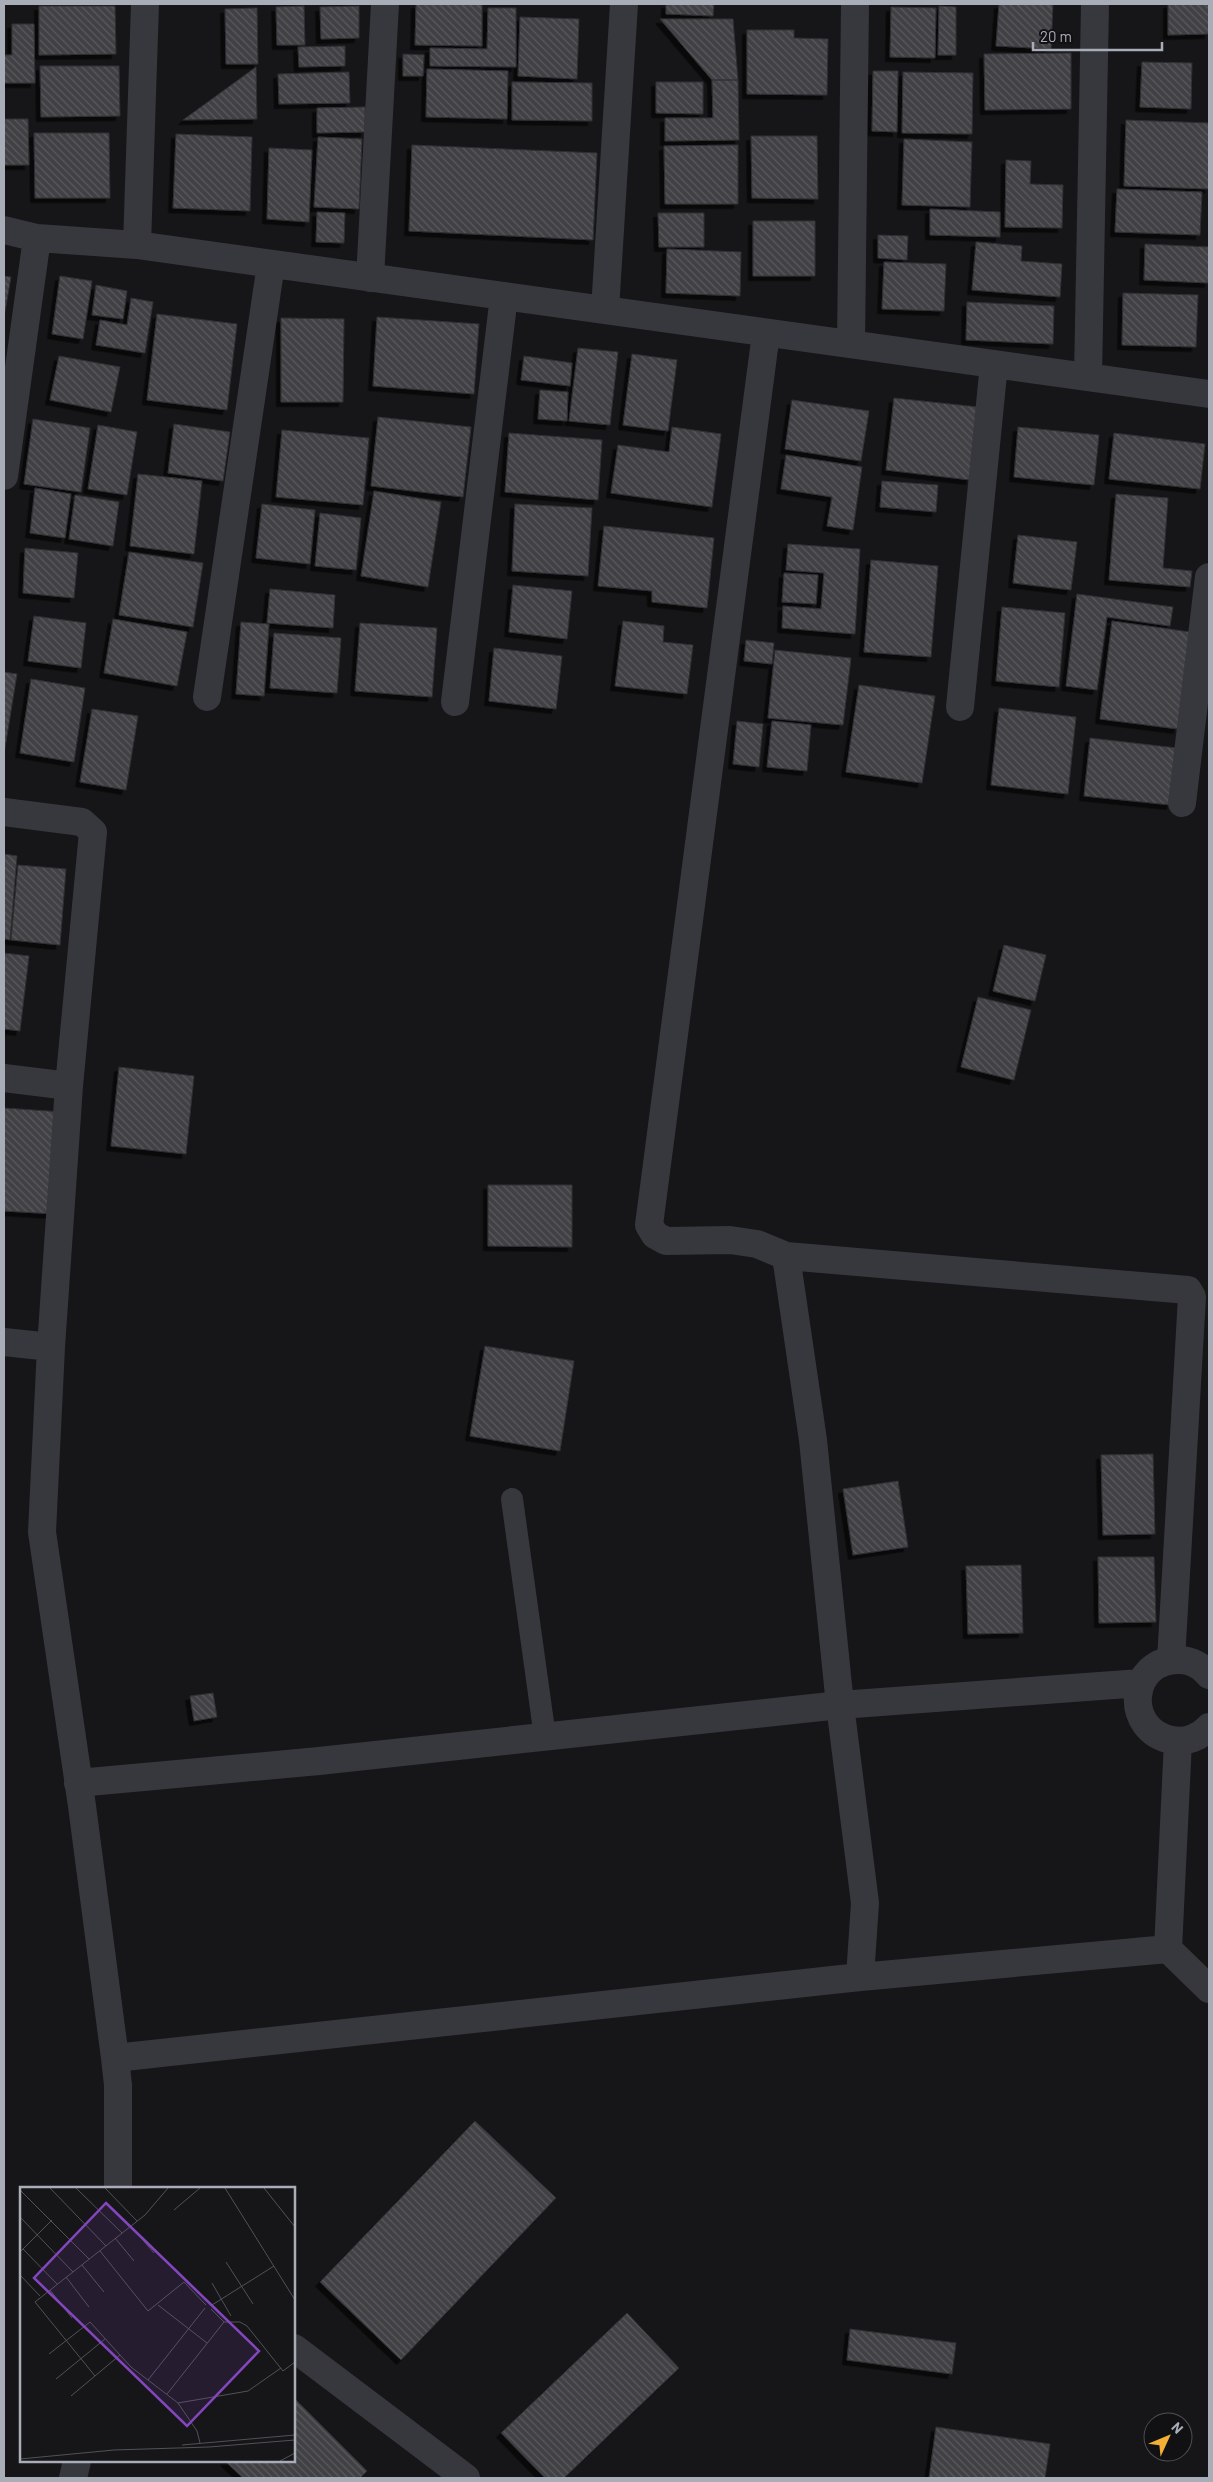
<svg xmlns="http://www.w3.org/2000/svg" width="1213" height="2482" viewBox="0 0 1213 2482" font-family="Barlow,sans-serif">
	<defs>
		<pattern id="building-back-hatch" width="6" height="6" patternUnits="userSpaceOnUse" patternTransform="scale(1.25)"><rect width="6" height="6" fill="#404145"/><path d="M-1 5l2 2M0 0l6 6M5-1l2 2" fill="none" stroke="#595a5e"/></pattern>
		<filter id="shadow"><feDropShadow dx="-4.5" dy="4.5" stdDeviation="0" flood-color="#0009"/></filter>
	</defs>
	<rect width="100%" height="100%" fill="#161618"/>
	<path fill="url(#building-back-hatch)" stroke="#303034" filter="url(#shadow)" d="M416,4h66v42l-67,-1z
		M666,4h48l-1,12 -47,-2z
		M999,4h54l-2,45 -55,-3z
		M1168,4h41v30l-41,1z
		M39,6h76l1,48 -77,1z
		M304,6l1,39h-28l-1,-38z
		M359,6v32l-38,1 -1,-32z
		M939,6l17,1v48h-18z
		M891,7l45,1 -1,50 -45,-1z
		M257,8l1,56h-32l-1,-55z
		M488,8h28v59l-86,-1v-18l57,1z
		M520,17l59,2 -2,60 -59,-3z
		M660,19h73l5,61h-26z
		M12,24h22l1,59h-31v-28h8z
		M747,30h47v8l34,1 -1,56 -80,-1z
		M345,46v20l-46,1 -1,-20z
		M1071,53v56l-86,1 -1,-56z
		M403,54l21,1 -1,21h-20z
		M1142,62l50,1 -1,46 -51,-2z
		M40,66h79l1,50 -79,1z
		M256,67l1,52 -74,1z
		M427,69l81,2 -1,48 -81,-2z
		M873,71h25l-1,61 -25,-1z
		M349,72l1,31 -71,1 -1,-30z
		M903,72l70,1 -1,61 -70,-1z
		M712,80h26l1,60 -74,1v-23h48z
		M512,82l80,1v38l-80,-1z
		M656,82h47v32l-47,-1z
		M365,107v25l-48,1v-25z
		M4,119h24l1,46h-25z
		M1126,120l83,3v66l-85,-3z
		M34,133h75l1,65h-75z
		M176,134l76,3 -2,74 -77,-3z
		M751,136h66l1,63 -66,-1z
		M318,137l44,2 -3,70 -45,-2z
		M904,139l68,3 -2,65 -68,-2z
		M412,145l185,8 -4,87 -184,-9z
		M738,145v59h-73l-1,-58z
		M269,148l43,2 -3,72 -42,-3z
		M1006,160l25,1 -1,23 33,1 -1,43 -57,-1z
		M1117,189l85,3 -2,43 -85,-3z
		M930,209l70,3v25l-70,-2z
		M317,212l28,1 -1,30 -28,-1z
		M658,213h46v34h-45z
		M753,221h62v55h-62z
		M878,235l30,1 -1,24 -29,-2z
		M976,242l46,4 -1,15 41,3 -2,33 -88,-7z
		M1145,244l64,3v36l-65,-3z
		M667,249l74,3 -1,44 -74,-3z
		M884,262l62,2 -2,47 -62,-2z
		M4,276l7,1 -7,40z
		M60,276l32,5 -9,58 -31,-5z
		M96,285l31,6 -4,28 -31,-4z
		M1123,293l75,2 -2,52 -74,-2z
		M131,298l22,4 -8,51 -49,-8 4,-25 27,5z
		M967,302l87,4 -1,38 -87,-4z
		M157,314l80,10 -10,86 -80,-10z
		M377,317l102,7 -5,70 -101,-8z
		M281,318l63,1 -1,83h-62z
		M578,348l40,4 -8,73 -41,-4z
		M632,354l45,6 -9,71 -45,-6z
		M59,356l61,11 -9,45 -61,-12z
		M524,356l48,7 -2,23 -49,-6z
		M540,390l28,2 -1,29 -29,-2z
		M894,398l84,9 -8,73 -84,-10z
		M792,400l77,11 -8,50 -76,-12z
		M378,417l93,10 -8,70 -92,-11z
		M33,419l57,9 -9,64 -57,-8z
		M174,424l56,8 -7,49 -55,-8z
		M98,425l39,7 -10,63 -39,-6z
		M672,427l49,7 -9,73 -101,-14 7,-48 51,7z
		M1018,427l81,8 -5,50 -80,-8z
		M282,430l87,8 -6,67 -87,-8z
		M509,433l93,7 -4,60 -93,-8z
		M1114,433l91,11 -5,45 -91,-10z
		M786,455l76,12 -9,63 -26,-4 5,-29 -51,-8z
		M138,474l64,7 -8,73 -64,-8z
		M882,481l56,4 -2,27 -56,-5z
		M35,488l36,6 -6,44 -35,-5z
		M374,491l67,11 -13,85 -67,-11z
		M1116,494l52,4 -5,70 29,3 -2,16 -81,-7z
		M75,495l44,7 -6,44 -44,-7z
		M262,504l53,6 -5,54 -54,-6z
		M515,504l77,4 -4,68 -76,-5z
		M320,513l41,5 -5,52 -41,-4z
		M604,526l110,12 -7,70 -55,-6v-11l-54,-5z
		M1018,535l59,7 -6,48 -58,-7z
		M788,544l72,5 -5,85 -73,-6 1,-22 38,3 3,-36 -38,-3z
		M25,548l53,5 -4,45 -51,-5z
		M129,552l74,11 -10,64 -74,-12z
		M871,560l67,6 -7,91 -67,-5z
		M784,573l34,2 -2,29 -34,-2z
		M513,585l59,6 -5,48 -58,-7z
		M270,589l65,6 -2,33 -66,-5z
		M1077,594l96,13 -3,19 -63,-9 -10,73 -31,-4z
		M1002,607l63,6 -6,74 -63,-6z
		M34,616l52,7 -5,45 -53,-7z
		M113,619l74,13 -10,54 -73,-13z
		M623,621l41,5 -1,16 30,3 -6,49 -72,-8z
		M1112,621l78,11 -12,97 -78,-10z
		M241,622l28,2 -5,72 -28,-2z
		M360,623l77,5 -5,69 -77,-6z
		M274,633l67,5 -4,55 -67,-5z
		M746,640l28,3 -2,21 -28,-3z
		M494,648l68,8 -6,53 -67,-8z
		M775,650l76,8 -8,67 -75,-7z
		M4,672l13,2 -13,80z
		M31,679l54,9 -11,74 -54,-9z
		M859,685l76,11 -13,87 -76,-11z
		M999,708l77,9 -8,77 -77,-9z
		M92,709l46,7 -12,74 -46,-8z
		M737,721l26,3 -4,43 -26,-3z
		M772,721l39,4 -4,46 -40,-4z
		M1090,738l87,10 -6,57 -87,-9z
		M4,854l13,2 -7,84 -6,-1z
		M18,865l48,4 -6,76 -49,-5z
		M1004,945l42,10 -11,46 -42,-10z
		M4,953l25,3 -9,75 -16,-2z
		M978,997l53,13 -17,70 -53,-13z
		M119,1067l75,9 -8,78 -75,-8z
		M4,1108l58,4 -7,102 -51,-3z
		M488,1185h84v62l-84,-1z
		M485,1346l89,15 -14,90 -90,-15z
		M1153,1454l2,80 -52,1 -2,-80z
		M898,1481l10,66 -55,8 -10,-66z
		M1098,1557h56l2,65 -57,1z
		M1021,1565l2,68 -55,1 -2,-68z
		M213,1693l4,24 -23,4 -4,-25z
		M475,2121l81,77 -155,162 -81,-78z
		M627,2313l52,55 -115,110h-19l-44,-45z
		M850,2329l106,14 -4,31 -105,-14z
		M294,2398l73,73 -7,7h-117l-18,-17h69z
		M936,2427l114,17 -5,34h-116z"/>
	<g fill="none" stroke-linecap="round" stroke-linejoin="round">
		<path stroke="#37383d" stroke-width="22" d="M512,1499l33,238"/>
		<path stroke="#37383d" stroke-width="28" d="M4,230l33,8 100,7 1072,149
			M137,245l8,-241
			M370,278l15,-274
			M605,310l19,-306
			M766,333l-117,892 6,10 11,6 64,-1 27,4 29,12 402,34 4,7 -21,363
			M851,344l4,-340
			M1088,377l7,-373
			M4,476l33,-238
			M207,697l64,-433
			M455,702l49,-406
			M960,707l34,-343
			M1182,803l27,-226
			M4,812l78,10 11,10 -24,254 -18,261 -9,185 40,274 33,252 3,27v103
			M4,1078l65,8
			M786,1256l27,184 27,265 25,198 -5,74
			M4,1342l47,5
			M1209,1675c-7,-9 -18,-15 -30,-15 -50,-1 -57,70 -7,80 14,3 28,-3 37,-13
			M78,1783l241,-22 521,-56 301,-22
			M1168,1949l41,40
			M115,2058l745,-81 308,-28 10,-208
			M294,2348l172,130
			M73,2478l4,-17"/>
	</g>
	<g transform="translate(20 2187)">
		<rect width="275" height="275" fill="#161618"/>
		<path fill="none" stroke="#505258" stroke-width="1" d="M30,1l56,58M56,1l46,45M85,1l32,33M205,1l70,112M244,1l31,39M0,3l69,69M154,23l26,-22M0,30l53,55M111,39l23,27M95,51l19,23M3,62l34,35M80,64l48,60 36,-29 22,23M0,65l32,-32M206,75l27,42M62,78l22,27M0,88l20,21M46,90l23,30M192,96l19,33M30,103l22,28M138,118l49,38M192,118l62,-39M204,135h16l7,4 36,45 12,-9M29,167l41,-32 41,45 47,36 19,28 3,12M75,189l-60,-74 110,-87 23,-27M36,192l49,-40M128,193l57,-72M147,207l57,-72 -13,-13M51,209l49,-41M158,216l70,-12 33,-23M162,258l113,-10M0,272l94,-9 95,-3 86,-7M260,274l15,-8"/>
		<path fill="#8446be" fill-opacity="0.15" stroke="#8446be" stroke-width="2.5" d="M86,16l153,148 -72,75 -153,-148z"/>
		<rect width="275" height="275" fill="none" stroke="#a8adb8" stroke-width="2.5"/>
	</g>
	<rect width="1213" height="2482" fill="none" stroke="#a8adb8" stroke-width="10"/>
	<g transform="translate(1168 2437) rotate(46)"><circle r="24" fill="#111113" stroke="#4d4f55"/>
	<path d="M0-4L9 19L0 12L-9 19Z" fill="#f2b134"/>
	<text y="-8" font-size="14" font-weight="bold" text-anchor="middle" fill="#a8adb8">N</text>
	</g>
	<path d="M1033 42v8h129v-8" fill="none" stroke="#a8adb8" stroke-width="2.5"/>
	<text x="1040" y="42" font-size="15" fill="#a8adb8" stroke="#111113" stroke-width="4" paint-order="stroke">20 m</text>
</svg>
